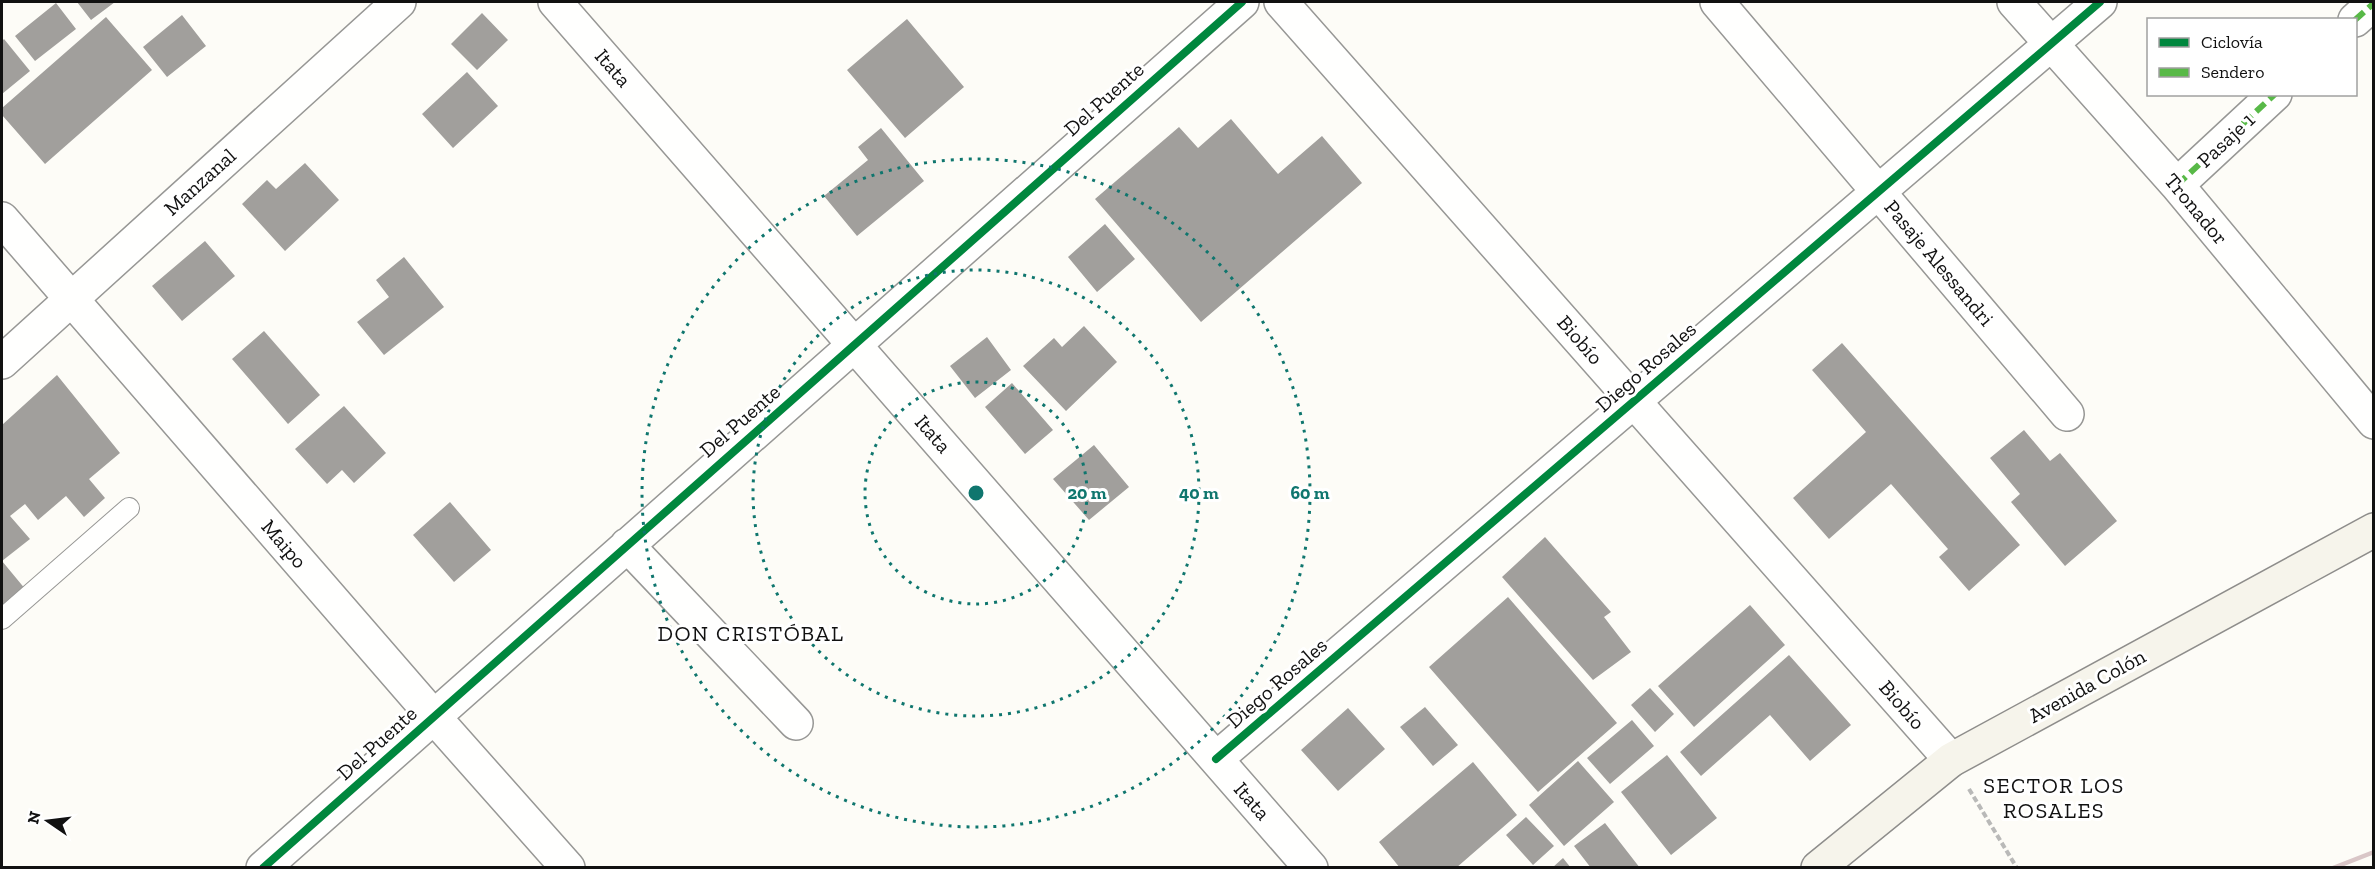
<svg xmlns="http://www.w3.org/2000/svg" width="2375" height="869" viewBox="0 0 2375 869" font-family="'Zilla Slab',serif">
	<rect width="100%" height="100%" fill="#fdfcf7"/>
	<path fill="#a19f9c" d="M77,2h38l-24,18z
		M56,3l20,26 -41,32 -20,-25z
		M482,13l26,27 -31,30 -26,-26z
		M182,15l24,31 -39,31 -24,-30z
		M106,17l46,53 -107,94 -43,-49v-7z
		M907,19l57,68 -59,51 -58,-68z
		M4,39l26,32 -28,23v-53z
		M467,72l31,34 -45,42 -31,-34z
		M1231,119l47,55 44,-38 40,47 -161,139 -106,-123 84,-72 19,21z
		M881,128l43,53 -67,55 -33,-40 44,-36 -10,-13z
		M305,163l34,37 -54,51 -43,-47 25,-24 9,9z
		M1105,224l30,35 -38,33 -29,-35z
		M205,241l30,35 -53,45 -30,-35z
		M404,257l40,50 -60,48 -27,-33 32,-25 -13,-17z
		M1084,326l33,36 -51,49 -43,-45 31,-28 8,9z
		M264,331l56,64 -32,29 -56,-65z
		M987,337l24,33 -36,28 -25,-32z
		M1842,343l178,202 -51,46 -30,-34 9,-8 -57,-65 -62,55 -36,-41 73,-66 -54,-62z
		M57,375l63,78 -31,26 16,19 -21,19 -18,-21 -28,24 -13,-16 -15,12 20,23 -28,22 24,29 -24,21v-186z
		M1012,383l41,47 -28,24 -40,-47z
		M344,406l42,47 -32,30 -12,-13 -15,14 -32,-35z
		M2024,430l26,31 10,-8 57,68 -52,45 -54,-64 9,-8 -30,-36z
		M1094,445l35,42 -40,33 -36,-41z
		M450,502l41,48 -37,32 -41,-47z
		M1545,537l66,75 -7,5 27,35 -38,28 -91,-103z
		M1508,597l109,126 -79,69 -109,-125z
		M1750,605l35,40 -91,82 -36,-41z
		M1789,655l62,70 -41,36 -40,-46 -69,61 -21,-24z
		M1650,688l24,26 -19,18 -24,-27z
		M1425,707l33,38 -25,21 -33,-39z
		M1348,708l37,41 -47,42 -37,-41z
		M1632,720l22,26 -44,38 -23,-26z
		M1667,755l50,63 -46,37 -50,-63z
		M1578,761l36,41 -50,44 -35,-41z
		M1473,762l44,53 -61,53h-56l-21,-26z
		M1526,817l28,29 -21,19 -27,-30z
		M1605,823l35,45h-49l-17,-22z
		M1563,858l8,10h-19z"/>
	<g fill="none" stroke-linecap="round" stroke-linejoin="round">
		<defs>
			<path id="lane" d="M2,619l127,-111"/>
			<path id="street" d="M555,2l756,866
				M1281,2l670,758
				M1717,2l350,412
				M2014,2l163,183 197,237
				M2355,20l19,-17
				M2177,185l98,-91
				M2,219l432,498 134,151
				M2,362l397,-360
				M627,545l169,178
				M1216,759l884,-757
				M263,868l979,-866"/>
			<path id="secondary" d="M1818,868l133,-108 423,-230"/>
		</defs>
		<use href="#lane" stroke="#979795" stroke-width="22"/>
		<use href="#street" stroke="#979795" stroke-width="36"/>
		<use href="#secondary" stroke="#8e8d8b" stroke-width="36"/>
		<path stroke="#b9b9b8" stroke-width="4" stroke-dasharray="6 3" stroke-linecap="butt" d="M1969,789l48,79"/>
		<use href="#lane" stroke="#fffffe" stroke-width="20"/>
		<use href="#street" stroke="#fffffe" stroke-width="33"/>
		<use href="#secondary" stroke="#f6f4eb" stroke-width="33"/>
		<path stroke="#d9c6c7" stroke-width="4.5" d="M2333,868l41,-16"/>
		<path stroke="#58b947" stroke-width="6" stroke-dasharray="12 6" stroke-linecap="butt" d="M2355,20l19,-17
			M2177,185l98,-91"/>
		<defs>
			<path id="cycleway" d="M1216,759l884,-757
				M263,868l979,-866"/>
		</defs>
		<use href="#cycleway" stroke="#fff" stroke-width="11"/>
		<use href="#cycleway" stroke="#00873e" stroke-width="8"/>
	</g>
	<g fill="none" stroke="#0f766e" stroke-width="3" stroke-dasharray="3 6">
		<circle cx="976" cy="493" r="111"/>
		<circle cx="976" cy="493" r="223"/>
		<circle cx="976" cy="493" r="334"/>
	</g>
	<g text-anchor="middle" stroke-width="6" stroke-linejoin="round" paint-order="stroke">
		<g font-size="21" fill="#111" stroke="#fff">
			<text transform="translate(613 68) rotate(49)" y="7">Itata</text>
			<text transform="translate(1104 99) rotate(-42)" y="7">Del Puente</text>
			<text transform="translate(2226 140) rotate(-43)" y="7">Pasaje 1</text>
			<text transform="translate(200 182) rotate(-42)" y="7">Manzanal</text>
			<text transform="translate(2196 209) rotate(50)" y="7">Tronador</text>
			<text transform="translate(1939 263) rotate(50)" y="7">Pasaje Alessandri</text>
			<text transform="translate(1580 340) rotate(49)" y="7">Biobío</text>
			<text transform="translate(1646 367) rotate(-41)" y="7">Diego Rosales</text>
			<text transform="translate(740 421) rotate(-41)" y="7">Del Puente</text>
			<text transform="translate(933 434) rotate(49)" y="7">Itata</text>
			<text transform="translate(284 544) rotate(49)" y="7">Maipo</text>
			<text transform="translate(1277 683) rotate(-41)" y="7">Diego Rosales</text>
			<text transform="translate(2087 686) rotate(-29)" y="7">Avenida Colón</text>
			<text transform="translate(1902 705) rotate(49)" y="7">Biobío</text>
			<text transform="translate(377 743) rotate(-42)" y="7">Del Puente</text>
			<text transform="translate(1252 801) rotate(49)" y="7">Itata</text>
		</g>
		<g font-size="22" letter-spacing="1.5" fill="#111" stroke="#fff">
			<text x="751" y="641">DON CRISTÓBAL</text>
			<text x="2054" y="793">SECTOR LOS<tspan x="2054" dy="25">ROSALES</tspan></text>
		</g>
	</g>
	<circle cx="976" cy="493" r="9" fill="#0f766e" stroke="#fff" stroke-width="3"/>
	<g font-size="18" text-anchor="middle" font-weight="bold" fill="#0f766e" stroke="#fff" stroke-width="6" stroke-linejoin="round" paint-order="stroke">
		<text x="1087" y="499">20 m</text>
		<text x="1199" y="499">40 m</text>
		<text x="1310" y="499">60 m</text>
	</g>
	<rect width="2375" height="869" fill="none" stroke="#111111" stroke-width="6"/>
	<rect x="2147" y="18" width="210" height="78" fill="#ffffff" stroke="#a0a0a0" stroke-width="1.5"/>
	<rect x="2159" y="38" width="30" height="9" fill="#00873e" stroke="#a0a0a0" stroke-width="1.5"/>
	<text x="2201" y="48" font-size="18" fill="#111111">Ciclovía</text>
	<rect x="2159" y="68" width="30" height="9" fill="#58b947" stroke="#a0a0a0" stroke-width="1.5"/>
	<text x="2201" y="78" font-size="18" fill="#111111">Sendero</text>
	<g transform="translate(48 821) rotate(284)" stroke="#ffffff" stroke-width="4.5" paint-order="stroke">
	<path d="M0-4.5L10 22L0 15L-10 22Z" fill="#111111"/>
	<text y="-9" font-size="16" font-weight="bold" text-anchor="middle" fill="#111111">N</text>
	</g>
</svg>
